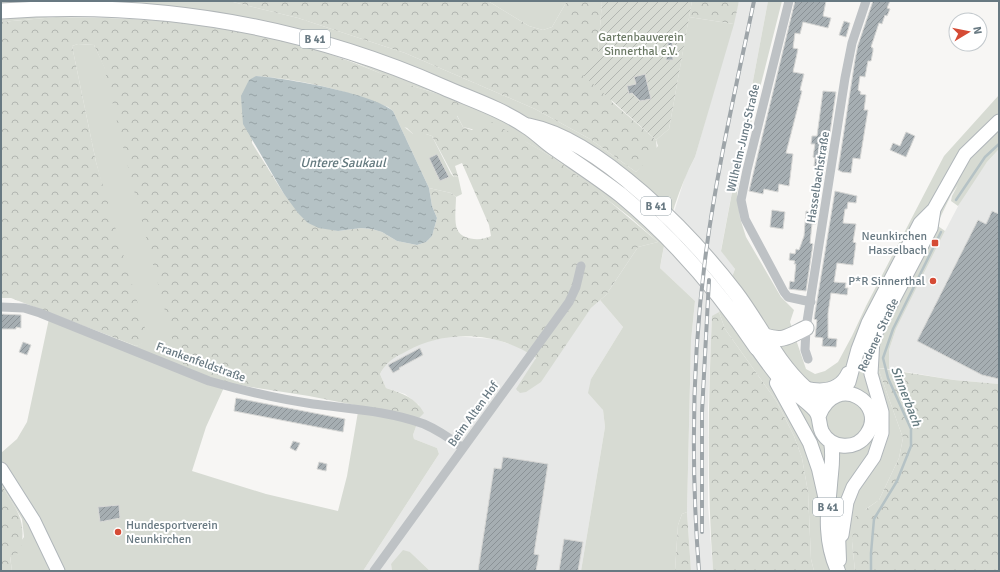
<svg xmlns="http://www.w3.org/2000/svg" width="1000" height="572" viewBox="0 0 1000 572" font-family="Signika,sans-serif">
	<defs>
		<pattern id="forest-crowns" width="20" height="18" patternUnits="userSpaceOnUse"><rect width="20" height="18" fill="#d7dbd3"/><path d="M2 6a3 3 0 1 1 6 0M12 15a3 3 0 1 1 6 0" fill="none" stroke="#b2b6b1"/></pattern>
		<pattern id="garden-furrows" width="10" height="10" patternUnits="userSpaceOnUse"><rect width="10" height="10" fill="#d7dbd3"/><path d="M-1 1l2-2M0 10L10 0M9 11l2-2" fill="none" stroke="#b2b6b1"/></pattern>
		<pattern id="water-ripples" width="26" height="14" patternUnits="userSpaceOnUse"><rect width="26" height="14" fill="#b5c2c5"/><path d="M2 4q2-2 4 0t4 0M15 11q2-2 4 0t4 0" fill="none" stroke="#97a2a5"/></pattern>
		<pattern id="building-hatch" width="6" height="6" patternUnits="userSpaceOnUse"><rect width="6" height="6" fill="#a6aeb2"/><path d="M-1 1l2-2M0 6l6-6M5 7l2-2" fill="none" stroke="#8b9296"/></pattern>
	</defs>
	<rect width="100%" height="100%" fill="#f7f6f4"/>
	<path fill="#e7e8e7" d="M739,1h29l-47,249 14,19 -16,43 -7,5 -4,90v98l5,66h-22l-4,-59 4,-171 4,-40 -35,-33 5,-27 20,-64 10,-20z
		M999,149v235l-45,-4 -65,-11v-19l7,-21 49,-98 20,-38 22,-31z
		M600,300l23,27 -32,52 12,31 2,17 -24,144h-151l-20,-19 -19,12 1,7h-29l76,-117 -2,-6 -23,-9 -1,-4 6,-17v-13l-14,-11 -19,-6 -6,-14 7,-12 33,-19 31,-7 43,3 28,9 14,11 -7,12 36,-27 26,-36z"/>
	<path fill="#d7dbd3" d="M1,1h228l69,17 107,35 130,56 55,30 46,33 22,-26 -2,-6 13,-11 20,-112 45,7 -39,133c-18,34 -29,73 -35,111l35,33 -4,40 -4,171 -5,2 -4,11 -3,46h-94l24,-144 -2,-17 -15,-17 3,-14 32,-52 -23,-27 6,-5 32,-48 20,-5 -27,-24 -77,-60 -28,-16 -63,-15 -16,-31 -42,-12 -56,-24 -90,-26 -118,-16 -85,-1 -55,5z
		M488,1h79l-15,26 -9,3 -14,-4z
		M768,1h14l-40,158 -5,35 3,24 6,19 35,60 13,13 -4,12 16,47 9,5 10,-3 13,-9 14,-26 14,-30 78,-150 55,-61v54l-12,13 -29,44 -7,-5 1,-5 6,-11 -7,10 -45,94 32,-63 7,5 -49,98 -7,21v19l-11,-1 25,70 -4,20 -20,42 -13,9 -14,32 3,30h-41l-3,-12 -3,-67 -6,-34 -8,-22 -17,-34 -52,-73 -6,-17 16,-43 -14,-18z
		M78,44l16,1 10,21 122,317 -20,44 -14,44 74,23 72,17 9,-35 12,-70 60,12 -6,17 1,4 23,9 2,6 -76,117h-351l-2,-15 14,-19 -2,-18 -21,-35v-31l16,-14 10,-17 23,-108 86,32 8,-4 -48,-180 -24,-116z
		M402,125l11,9h13l6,2 19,38 3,3 4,-1 4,18 -6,3 -5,-4 -22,-5 -29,-62z
		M403,550l7,2 20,19h-38l-1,-7z"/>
	<path fill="url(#forest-crowns)" fill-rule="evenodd" d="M229,1h259l41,25 14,4 9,-3 15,-26h35l-4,53 14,48 44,38 1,11 -21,21 -46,-33 -55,-30 -130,-56 -107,-35z
		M692,1h47l-5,23 -45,-7z
		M56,17c70,1 134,3 202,17 50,10 98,29 144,48 21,9 40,10 59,23l1,6 -5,5 6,11 9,3 9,-8h11l62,36 42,32 62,52 -20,5 -32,48 -15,13 -50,74 -15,10 -6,1 -4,-4 20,-31c-36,-26 -90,-29 -129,-7 -13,7 -19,9 -27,23l6,14c16,5 30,10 38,25l-5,5 -110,-22 -83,-13 -14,-5 -28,-13 -9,-15 -49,-191 -22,-92 -10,-22 -16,-1 -6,2 24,116 49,166 -1,15 -8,3 -125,-48h-10v-276zM256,76c44,3 90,14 132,31l5,4 7,15 7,2 6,6h13l6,2 22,41 4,-1 -3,-10 7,-3 27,62 2,11c-9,5 -29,5 -34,-7 -3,-9 -1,-23 -1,-32l-5,-4 -22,-5 3,18 5,12 -5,18 -6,6 -9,3 -20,-4 -15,-9 -10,-3 -11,-1 -23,3 -30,-8 -24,-29 -32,-51z
		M719,312l6,17 52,73 17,34 8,22 6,34 3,67 3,12h-101c-6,-85 -5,-169 -1,-255z
		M878,368l76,12 45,4v187h-144l-3,-30 3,-24 24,-17 20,-42 4,-20z
		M1,484c15,26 27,36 19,68l-10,5 2,14h-11z
		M687,512l4,59h-16l3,-46 4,-11z"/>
	<path fill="url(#garden-furrows)" d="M602,1h90l-23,128 -13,11 -73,-65 15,-21z"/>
	<path fill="url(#water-ripples)" d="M256,76c29,2 116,17 137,35l36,77 3,18 5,12 -5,18 -6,6 -9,3 -20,-4 -15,-9 -10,-3 -11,-1 -23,3 -19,-3 -11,-5 -10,-10 -14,-19 -41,-70 -2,-28 8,-16z"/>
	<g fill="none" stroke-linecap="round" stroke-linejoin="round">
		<path stroke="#b5c2c5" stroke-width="2.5" d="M956,200l29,-43 14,-13
			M871,571v-18l3,-34 23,-38 14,-35v-17l-23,-51 -5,-20 10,-29 48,-97"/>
	</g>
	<path fill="url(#building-hatch)" stroke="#d8d8d6" d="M795,1h31l-3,15 8,2 -3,10 -25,-6 -3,12 -5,-1 -2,15 5,1 -5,23 11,2 -4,16 2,1 -16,62 7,1 -4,32 -10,-2 -1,8 -14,-3 -1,5 -14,-3z
		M873,1h17l-3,7 3,1 -3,7 -2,-1 -3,9 -3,-1 -8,24 2,1v3l-2,10h-3l-3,16 -5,-1 -2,14 3,2 -1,2 6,1 -2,15h4l-8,49 -7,-1 -2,15 -9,-1 -4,-2 17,-110 3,-15z
		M844,21l6,2 -4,14 -7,-2z
		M669,34h3l1,26h-7z
		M645,74l6,25 -11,2 -8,-8 -3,1 -2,-8 9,-2 -2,-7z
		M823,91l13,1 -13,88 -8,-1 2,-12 -3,-1 1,-8 -2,-1 2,-13h-4l1,-8h5z
		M906,132l9,4 -9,21 -16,-7 3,-7 7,3z
		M437,154l12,23 -9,4 -11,-23z
		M835,191l22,5 -1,7 -8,-1 -1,7h-2l-2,14 13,1 -3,18 3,1 -3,22 -16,-2 -3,19 12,1 -1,5h3l-1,7 -16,-2 -3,20v25l9,1 -1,8 -14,-1 1,-8 -8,-1 2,-17 -3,-1z
		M811,203l8,1 -3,20h-4l-2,19 3,1 -7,47 -17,-2 1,-8 4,1 2,-18h-2l1,-3 -6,-1 1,-7 5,1 1,-5 3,1 5,-14 2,-25 4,1z
		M772,210l13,2 -2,17 -13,-2z
		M992,211l7,3v165l-17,-4 -65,-34 61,-121 8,4z
		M1,314l20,1v13l-5,-1v2h-15z
		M23,342l8,3 -4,10 -8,-3z
		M420,348l3,7 -24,13 1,1 -7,4 -5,-8z
		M236,398l109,21 -2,13 -109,-21z
		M293,441l7,2 -4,8 -6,-3z
		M503,457l45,7 -14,90 5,1 -3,16h-58l16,-103 7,1z
		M319,462l8,2 -1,7 -9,-2z
		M119,505l1,13 -20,4 -2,-15z
		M564,539l19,3 -5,29h-19z"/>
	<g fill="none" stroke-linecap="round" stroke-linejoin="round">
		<defs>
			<path id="secondary" d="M869,346l62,-118 3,-19
				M805,388c17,4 35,3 43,-15
				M842,393l7,-11 9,-33 10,-26 52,-100 14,-14 31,-55 34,-33
				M1,469l33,52 24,50
				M842,535l5,-33 6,-15 21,-30 8,-24v-21l-11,-38 2,-35"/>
			<path id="primary" d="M757,348c8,11 16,23 26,34 9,10 22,17 32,28 6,7 3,14 7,22 9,17 34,19 45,2 21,-30 -30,-63 -48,-19
				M777,383l33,60 9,26 9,40
				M805,388l15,9h12
				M831,442c3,15 0,28 -1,43 -3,30 -5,58 8,86
				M837,507l2,53"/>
			<path id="trunk" d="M1,11c154,-11 301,14 442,76 27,12 58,22 83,39 10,6 18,15 27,21 23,16 46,31 68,48 54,45 97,95 136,153
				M529,126c71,14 163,110 206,166 24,31 40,69 70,96
				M765,336c19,6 24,0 41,-8"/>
		</defs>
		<use href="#secondary" stroke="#b0b6ba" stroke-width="15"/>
		<use href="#primary" stroke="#afb5b8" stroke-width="16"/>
		<use href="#trunk" stroke="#b1b6b8" stroke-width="17"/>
		<path stroke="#bec2c5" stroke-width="9" d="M789,1l-42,169 -6,30 4,19 39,73 4,5 23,5
			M1,307l23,1 16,5 169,68c35,10 69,18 104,23 37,5 76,7 111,20 14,6 27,15 39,24
			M808,359l-3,-9 1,-22 39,-250 7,-35 14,-42
			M374,571l195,-269 7,-15 5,-21"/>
		<use href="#secondary" stroke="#fff" stroke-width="13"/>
		<use href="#primary" stroke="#fff" stroke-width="14"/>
		<use href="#trunk" stroke="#fff" stroke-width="15"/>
		<defs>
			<path id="rail" d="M702,532v-120l7,-132
				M699,571c-8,-103 -7,-209 6,-311 11,-87 31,-173 49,-259"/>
		</defs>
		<use href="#rail" stroke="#9ea5a9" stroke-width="4"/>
		<use href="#rail" stroke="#fff" stroke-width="2.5" stroke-dasharray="8" stroke-linecap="butt"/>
	</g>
	<g fill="#d54b35" stroke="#fff" stroke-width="1.5">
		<rect x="931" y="239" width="8" height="8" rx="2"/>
		<circle cx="933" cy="281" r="4"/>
		<circle cx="118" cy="532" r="4"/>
	</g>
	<g text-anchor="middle" stroke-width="4" stroke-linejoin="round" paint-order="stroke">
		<g fill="#fff" stroke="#95a1a8" stroke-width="1">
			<rect x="300" y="30" width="30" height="18" rx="3"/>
			<rect x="641" y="197" width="30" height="18" rx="3"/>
			<rect x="813" y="498" width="30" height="18" rx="3"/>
		</g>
		<g font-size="11" font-weight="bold" fill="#687982">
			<text x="315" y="43">B 41</text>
			<text x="656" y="210">B 41</text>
			<text x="828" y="511">B 41</text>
		</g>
		<g font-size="12" fill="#6c7a66" stroke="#fff">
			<text x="641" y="41">Gartenbauverein<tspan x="641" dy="14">Sinnerthal e.V.</tspan></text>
		</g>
		<g font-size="12" fill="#687982" stroke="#fff">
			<text transform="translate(743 138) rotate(-77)" y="4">Wilhelm-Jung-Straße</text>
			<text transform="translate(818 177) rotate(-81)" y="4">Hasselbachstraße</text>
			<text transform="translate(878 335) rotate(-65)" y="4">Redener Straße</text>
			<text transform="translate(201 362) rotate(20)" y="4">Frankenfeldstraße</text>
			<text transform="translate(473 414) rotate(-54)" y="4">Beim Alten Hof</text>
		</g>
		<g font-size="12" fill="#687982" stroke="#fff" text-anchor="end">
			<text x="927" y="240">Neunkirchen<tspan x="927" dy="14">Hasselbach</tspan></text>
			<text x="925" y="285">P*R Sinnerthal</text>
			<text x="126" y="529" text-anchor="start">Hundesportverein<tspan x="126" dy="14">Neunkirchen</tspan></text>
		</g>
		<g font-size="13" font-style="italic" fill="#647a7f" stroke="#fff">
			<text x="343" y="167">Untere Saukaul</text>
			<text transform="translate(907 396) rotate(69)" y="5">Sinnerbach</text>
		</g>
	</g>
	<rect width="1000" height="572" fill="none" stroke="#687982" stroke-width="4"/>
	<g transform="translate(968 32) rotate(80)"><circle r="19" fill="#ffffff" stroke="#c3c9cd"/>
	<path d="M0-3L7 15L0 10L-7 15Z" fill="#d54b35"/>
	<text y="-6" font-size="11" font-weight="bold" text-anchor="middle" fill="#687982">N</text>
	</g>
</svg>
